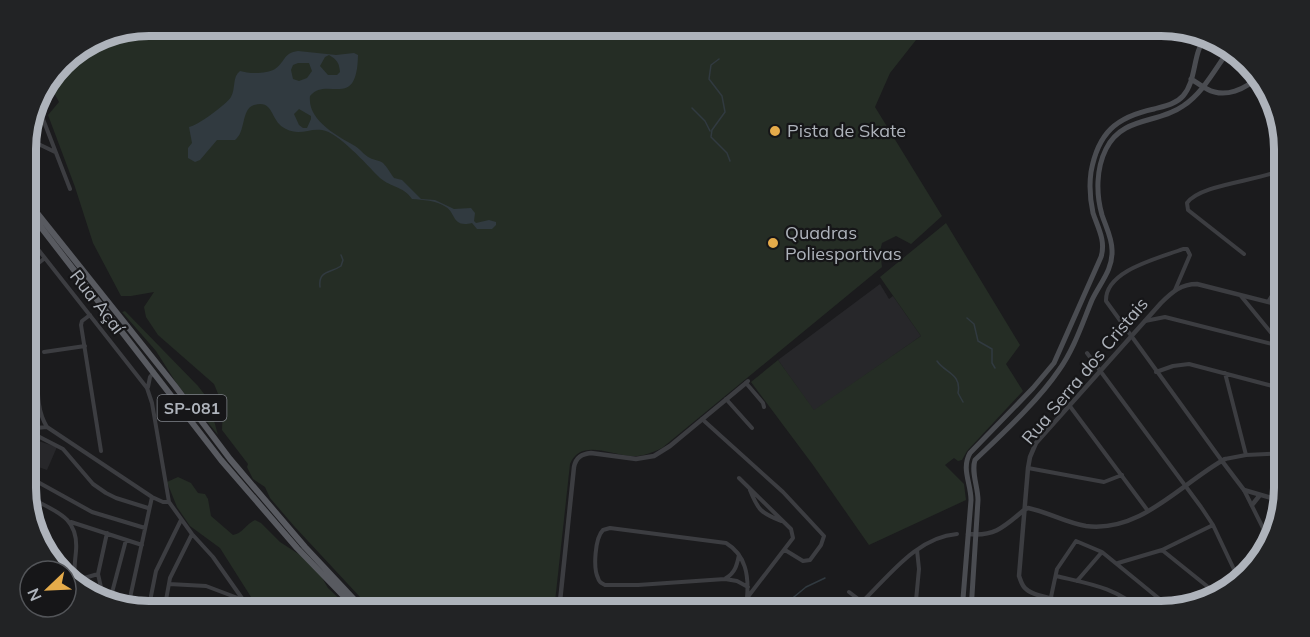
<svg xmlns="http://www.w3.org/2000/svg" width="1310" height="637" viewBox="0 0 1310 637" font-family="Mulish,sans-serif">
	<rect width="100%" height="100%" fill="#1b1b1d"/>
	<path fill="#27272a" d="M880,284l9,15 4,-3 28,40 -107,75 -36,-51z
		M29,438l28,9 -10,23 -20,-7 -1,-21z"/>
	<path fill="#252d25" d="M149,26h778l-37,47 -15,34 67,109 -31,28 -15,-8 -14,7 -2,8 2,16 -220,181c-11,5 -20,9 -32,8 -21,-2 -50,-17 -60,8l-16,147h-181l-79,-85 -24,-28 -5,-11 -12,-8 -6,-12 1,-3 -26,-34 1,-24 -9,-22 -56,-49 -12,-18 -2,-10 10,-15 -23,4h-10l-28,-53 -18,-56 -27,-72 11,-13 -11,-20 19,-26 35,-21z
		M946,223l74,122 -14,19 17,27 -56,60 -5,9 -4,1 -4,-3 -9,7 19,19 2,16 -97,45 -56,-80 -62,-83 27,-22 36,50 107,-74 -41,-59z
		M125,311l73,75 10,13 10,36 -41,-51 -21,-33 -34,-39z
		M26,374l7,2c6,16 10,32 -7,43z
		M178,477l13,6 7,10 7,1 3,5 3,17 22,19c10,-2 13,-11 22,-15l6,3 19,19 34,22 14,24 24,23h-84l-17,-14 -31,-49 -30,-22 -13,-19 -10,-25z"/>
	<path fill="#313a40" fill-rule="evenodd" d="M298,51l38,4 18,-2 4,2c-1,57 -31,20 -48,41 -3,24 27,40 45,50 5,3 9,9 15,12 4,2 9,2 13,5 5,5 7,10 11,15l8,2 19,19 14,1 19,9 17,-1 4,5 -1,8 2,2 13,-3 7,2v3l-4,4h-15l-5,-6c-20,5 -16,-10 -26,-16 -10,-7 -23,-7 -34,-8 -8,-13 -24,-12 -34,-23 -11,-11 -40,-44 -56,-46 -13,-2 -22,6 -36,-1 -17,-8 -11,-30 -32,-24 -13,4 -8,27 -19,35h-18l-17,20 -5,2 -7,-4v-10l4,-5 -3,-16c8,-1 38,-23 42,-30 5,-9 1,-20 9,-26 9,3 27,3 35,-2 11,-8 8,-16 23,-18zM329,55c8,5 10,7 11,17l-3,3h-9l-8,-9 5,-9zM298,63h11l3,8 -5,7 -8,3 -6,-2 -2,-9 2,-5zM299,109l12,7v3l-4,9h-4l-4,-3 -5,-11z"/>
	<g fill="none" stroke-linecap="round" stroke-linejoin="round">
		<path stroke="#313a40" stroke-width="1.5" d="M719,59l-8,6 -2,14 13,17 3,16 -13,18 -1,7 16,16 3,8
			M692,108l13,13 5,10
			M320,287c-2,-17 11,-14 21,-21l2,-6 -2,-5
			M967,318l7,6 4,17 14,8v14l3,5
			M937,361c8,12 25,13 21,32l5,9
			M777,611l29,-24 19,-9"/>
		<path stroke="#3c3d41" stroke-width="4" d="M36,101l34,88
			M26,138l29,14
			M26,234l121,154 5,15 17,99 23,32 21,23 38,54
			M1244,254l-56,-44 -1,-7c13,-19 73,-22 97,-34
			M26,273l19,-15
			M1175,290l15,-35 -3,-6h-4c-23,9 -78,21 -77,52l116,160
			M1241,296l41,50
			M1268,302l16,-26
			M90,315l-8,6 -1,4 20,126
			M1145,321l20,-4 119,30
			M26,329c22,28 2,68 21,98
			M44,352l41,-6
			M1087,353l114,154 12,18 26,55
			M1156,372l17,-6 16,-2 95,25
			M1225,373l21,82
			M748,381l-2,2 17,20 1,4
			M148,387l2,-10 4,-5
			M726,399l26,29
			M1069,405l79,106
			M26,416h7l4,6 -1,6 -8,3
			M702,419l81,73 41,44 -3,9 -11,15 -7,1 -18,-11
			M36,428l11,-1 105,70 11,5h6
			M26,430l37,19 30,35 13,9 10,5 32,10
			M1225,459l21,-4 38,-2
			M1028,468l76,14 18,-7
			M27,476l65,36 53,16
			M739,478l52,51 2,9 -46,60 -7,13
			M750,490c8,20 11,23 31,31
			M1244,490l27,54
			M27,496c26,15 52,19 49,55 -1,11 -3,22 1,33
			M71,522l71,23
			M1162,550l56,45
			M50,560l25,12
			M1118,563l44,-13 51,-25
			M1056,576c34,8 59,11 86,35
			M726,578c9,-5 11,-13 13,-23
			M74,581l24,-7
			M1077,581l25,-29
			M169,584l37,2 37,14
			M849,592l25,19
			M1051,597l6,-28 19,-28 26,11 71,58
			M747,598c2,-22 -1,-43 -21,-55l-116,-15 -7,2c-8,8 -10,38 -5,48 1,4 3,5 7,7h33l87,-6 12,2 11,6
			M104,601l-6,-27 9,-41
			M105,601l5,-1 16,-60
			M166,602c28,-2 47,-1 74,9
			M862,602c27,-26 55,-65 95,-68
			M128,607l24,-110
			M148,611l8,-40 25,-51
			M164,611l6,-33 22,-44
			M693,611l48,-2
			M915,611l4,-42 -2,-19"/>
		<path stroke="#3c3d41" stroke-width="4.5" d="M1222,461l22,29 38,11
			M1252,505l8,-10
			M968,534c27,3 37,-8 56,-24l4,-2c20,4 38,15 58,18 55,7 94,-42 139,-67
			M559,611l15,-144c2,-10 8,-13 17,-14l45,6 18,-3 16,-10 76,-63
			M1090,611c-18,-12 -51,-11 -64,-22 -4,-3 -5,-8 -7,-13l9,-108 2,-11 6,-14 125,-140c11,-11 20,-19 36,-19l87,22"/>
		<path stroke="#4a4c51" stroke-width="5" d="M1191,79c5,3 10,7 16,10 18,10 39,0 52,-13
			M962,611l9,-111c0,-17 -10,-31 -1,-47l63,-65 21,-25 47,-106c5,-16 -3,-29 -8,-44 -3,-14 -4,-27 -2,-41 7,-39 25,-55 63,-63 11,-3 22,-5 29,-13 14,-16 9,-42 23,-60
			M971,611l7,-111c0,-13 -7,-28 -3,-40 27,-26 63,-59 84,-90 15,-21 23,-46 33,-70 8,-17 21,-30 20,-50 0,-12 -6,-23 -10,-35 -6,-21 -6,-46 4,-66 16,-33 52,-25 77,-43 20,-13 32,-37 46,-56"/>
		<path stroke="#585a60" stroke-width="6" d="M26,189l3,13
			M26,199l149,187 55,73 75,88 60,64
			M26,208l195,252 76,88 61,63"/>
	</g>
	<g fill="#e5ab4a" stroke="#161618" stroke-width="2">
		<circle cx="775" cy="131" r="6"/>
		<circle cx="773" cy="243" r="6"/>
	</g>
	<g text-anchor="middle" stroke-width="4.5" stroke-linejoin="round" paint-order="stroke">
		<rect fill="#161618" stroke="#80848a" stroke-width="1.5" x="157.5" y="395" width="69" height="26" rx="4.5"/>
		<g font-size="16" font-weight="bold" fill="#aeb3bb">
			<text x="192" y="414">SP-081</text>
		</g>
		<g font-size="18" fill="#aeb3bb" stroke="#161618" text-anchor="start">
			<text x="787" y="137">Pista de Skate</text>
			<text x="785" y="239">Quadras<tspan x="785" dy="21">Poliesportivas</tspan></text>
		</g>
		<g font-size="18" fill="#aeb3bb" stroke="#161618">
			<text transform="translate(97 302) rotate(52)" y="6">Rua Açaí</text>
			<text transform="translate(1085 371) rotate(-50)" y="6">Rua Serra dos Cristais</text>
		</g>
	</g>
	<path d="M0 0H1310V637H0ZM149 36H1161A113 113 0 0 1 1274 149V488A113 113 0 0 1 1161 601H149A113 113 0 0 1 36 488V149A113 113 0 0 1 149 36Z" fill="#222325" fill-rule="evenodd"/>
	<path fill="none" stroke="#aeb3bb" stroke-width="8" d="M149 36H1161A113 113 0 0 1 1274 149V488A113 113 0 0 1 1161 601H149A113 113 0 0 1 36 488V149A113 113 0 0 1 149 36Z"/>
	<g transform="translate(48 589) rotate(247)"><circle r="28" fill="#161618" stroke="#535559" stroke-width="1.5"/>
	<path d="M0-4.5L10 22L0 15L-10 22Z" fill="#e5ab4a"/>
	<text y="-9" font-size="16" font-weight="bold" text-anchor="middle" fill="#aeb3bb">N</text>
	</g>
</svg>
